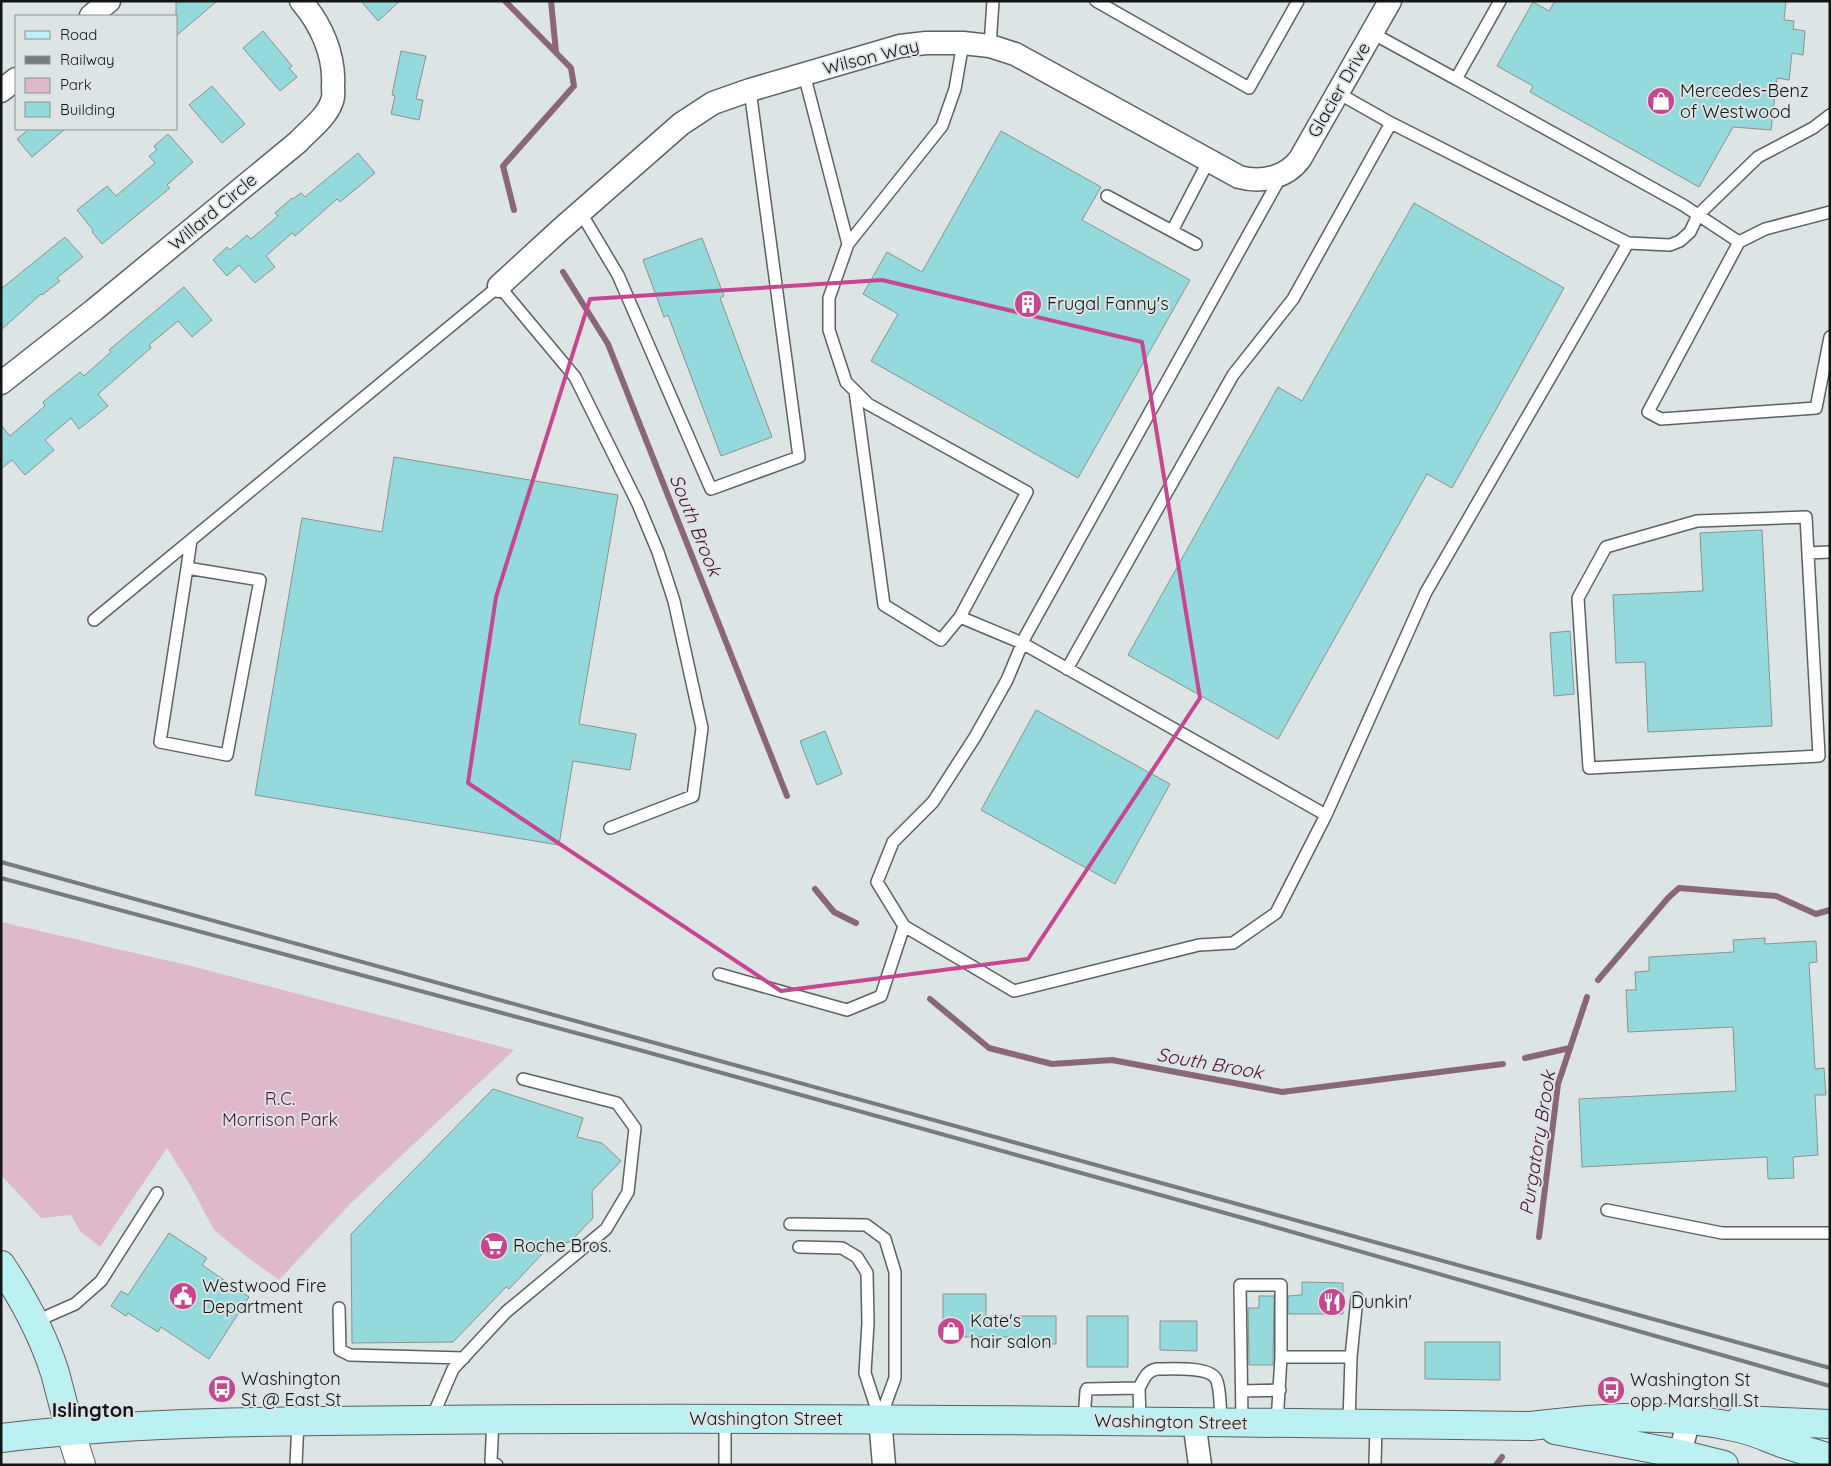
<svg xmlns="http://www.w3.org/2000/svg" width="1831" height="1466" viewBox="0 0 1831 1466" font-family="Quicksand,sans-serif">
	<rect width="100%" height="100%" fill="#dde4e5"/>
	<path fill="#e0b8cb" d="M1,922l190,44 323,84 -163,153 -72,77 -32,-23 -33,-27 -25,-47 -22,-35 -67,99 -20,-16 -9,-16 -30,3 -40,-43z"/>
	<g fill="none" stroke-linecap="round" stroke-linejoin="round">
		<path stroke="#896778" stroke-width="6" d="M505,1l66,67 3,18 -71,80 11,44
			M551,1l5,51
			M563,272l45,72 179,452
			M815,889l19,23 22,11
			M1598,980l70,-82 11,-10 97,8 40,18 14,-4
			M930,999l59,49 63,16 60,-4 170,32 221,-28
			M1525,1058l45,-10
			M1539,1237l19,-153 29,-87
			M1496,1465l6,-8"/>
	</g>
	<path fill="#94d9db" stroke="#8a9192" d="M176,1h41l-41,35z
		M361,1h39l-22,20z
		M1555,1h231l-2,19 10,1 -1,8 12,2 -2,24 -11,-2 -3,27 -12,-2 -6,52 -38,-3 -34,60 -169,-95 3,-6 -36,-20 36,-64 16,9z
		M263,31l29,35 -3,2 8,9 -17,14 -37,-43z
		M401,51l25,5 -10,43 7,1 -4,20 -28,-6 4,-18 -3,-1z
		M212,86l33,38 -23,19 -33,-38z
		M29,129h36l-33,28 -15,-18z
		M1001,131l100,56 -19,33 108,60 -112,198 -207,-117 27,-47 -35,-20 24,-42 35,20z
		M168,134l25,28 -26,23 3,3 -68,56 -10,-12 1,-2 -16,-20 30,-24 9,10 39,-33 -6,-7 8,-6 -3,-4z
		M358,153l17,20 -35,29 -3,-3 -42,37 -3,-3 -26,23 9,11 -20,16 -16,-18 -12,11 -14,-16 14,-13 3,3 17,-15 4,4 27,-23 -3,-3 17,-15 1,1 8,-6 4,4z
		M1414,203l150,85 -112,200 -25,-14 -149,265 -150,-84 150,-268 24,14z
		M65,237l18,20 -26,21 3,3 -18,14 -1,-1 -40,36v-41z
		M702,238l22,58 -4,2 52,139 -51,19 -53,-141 -4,2 -21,-57z
		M184,287l28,33 -20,17 -14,-16 -29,24 2,3 -53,46 10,12 -29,23 -8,-11 -26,22 9,10 -29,25 -13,-15 -11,9v-44l9,11 35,-30 -2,-4 37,-30 4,4 27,-24 -2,-2z
		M394,457l224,38 -39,229 57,10 -6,36 -57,-9 -14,84 -304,-50 47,-277 80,14z
		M1762,530l10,196 -124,6 -3,-70 -29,1 -3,-68 90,-4 -3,-58z
		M1570,631l4,63 -20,2 -4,-63z
		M1036,710l134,74 -55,100 -134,-74z
		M825,731l17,43 -25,11 -17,-44z
		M1765,938v6l51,-3 1,21 -8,1 6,106 9,-1 2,27h-11l3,60 -25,2 1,21 -26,1 -1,-22 -185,10 -3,-68 157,-8 -3,-64 -105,5 -2,-42h10l-1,-18 14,-1v-14l85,-5 -1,-12z
		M493,1089l90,29 -6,19 25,6 19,18 -29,30 1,27 -23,24 -12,2 -9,9 -5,-1 -35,37 -3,-2 -53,55 -101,1 -1,-109z
		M169,1233l38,25 -5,7 47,32 -40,62 -48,-32 -3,5 -30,-19 -2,3 -15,-10 10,-15 7,4z
		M1302,1282l41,1v31h-55v-18l14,-1z
		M943,1294h43v22h70v28h-41v-7h-72z
		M1259,1296h15l-1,69h-24l-1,-57h11z
		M1087,1316h41v51h-41z
		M1160,1321h37v30l-37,-1z
		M1425,1342h75v38l-75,-1z"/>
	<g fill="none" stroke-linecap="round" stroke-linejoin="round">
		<defs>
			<path id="service" d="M1096,1l153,87 49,-87
				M1500,1l-44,78 227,126 56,37 -91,170 13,7 155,-11 14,-71
				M1372,33l84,46
				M963,43l-8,46 -13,37 -94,118 -19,54v32l17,52 22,22 159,88 -67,125 62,26 304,172 100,-223 202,-349 -237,-120 -53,-30
				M990,46l3,-45
				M804,74l44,170
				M1281,176l-256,461 -18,43 -32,57 -42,65 -40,40 -16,40 27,44 110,65 185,-46 34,-2 43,-30 50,-98
				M1107,196l65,35 37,-71
				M581,213l37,62 93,214 88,-32 -49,-367
				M1172,231l24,13
				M1739,242l26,-13 65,-17
				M1628,243l42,2 10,-4 10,-9 8,-17 60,-58 55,-29 17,-13
				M855,391l29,214 57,35 19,-23
				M1806,517l13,239 -230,12 -11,-170 28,-51 91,-26z
				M1808,553l22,-1
				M187,568l73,12 -33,175 -67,-13 27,-174 4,-28
				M94,620l405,-334 76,91 63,127 20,48 16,49 28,127 -9,68 -83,32
				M1067,669l166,-294 60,-76 98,-176
				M719,974l128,36 34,-14 23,-70
				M1607,1210l115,23h108
				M790,1224l76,1 19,14 10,33v106l-15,41
				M799,1247l43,1 15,9 10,16 1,50 -3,50 15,46
				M339,1308l1,42 10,5 114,3
				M34,1322l41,-18 26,-23 56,-88
				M1139,1388l1,32
				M1242,1391l38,-1
				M725,1418v47
				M431,1420l22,-51 53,-57 100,-83 22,-37 7,-64 -18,-25 -94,-24
				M493,1420l-2,41 6,4
				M1084,1421l2,-30 1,-2 52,-1c5,-9 7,-17 18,-19 14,0 52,-3 59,10 5,9 4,33 5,43
				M1242,1422l-2,-137h41v72
				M1277,1423l4,-66h70
				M1349,1423l2,-66 6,-59
				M296,1465l2,-44
				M1375,1465l1,-41"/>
			<path id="minor" d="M91,16l18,-15
				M1,91l15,-12
				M499,286l61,-56 121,-106 32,-21 37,-13 150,-44 26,-3h37l27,3 25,8 224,123c22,6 47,1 61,-18l90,-158
				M1,383l93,-73 204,-168c11,-12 29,-25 34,-41 2,-4 1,-11 1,-15 2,-31 -12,-62 -32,-85
				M880,1419l4,46
				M1194,1421l6,44
				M1677,1465l12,-46"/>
			<path id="tertiary" d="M70,1430l11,35"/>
			<path id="secondary" d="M1,1265c22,33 42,70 54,108 5,19 10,38 15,57
				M1740,1420l90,4
				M1555,1430l125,24 44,11
				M1,1438c107,-13 215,-16 323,-17 84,-1 169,-2 253,-2 318,-1 636,3 954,7 70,-9 139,-14 208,2 14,3 27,9 40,14 17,6 34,11 51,16"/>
		</defs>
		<use href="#service" stroke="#5b6262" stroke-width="14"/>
		<use href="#minor" stroke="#5b6262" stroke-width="25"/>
		<use href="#tertiary" stroke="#5b6262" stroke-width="30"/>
		<use href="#secondary" stroke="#5b6262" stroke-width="30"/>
		<use href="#service" stroke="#fff" stroke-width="11"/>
		<use href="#minor" stroke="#fff" stroke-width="22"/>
		<use href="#tertiary" stroke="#fff" stroke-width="28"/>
		<use href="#secondary" stroke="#bbf1f3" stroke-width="28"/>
		<path stroke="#777c7d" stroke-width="4" d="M1,862l1829,506
			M1,878l642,173 618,172 569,163"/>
	</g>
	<path fill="none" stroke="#c74690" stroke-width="4" stroke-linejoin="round" d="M882,280l260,62 58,356 -172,261 -247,32 -313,-208 28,-186 94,-298z"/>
	<defs>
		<symbol id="shop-disc" viewBox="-11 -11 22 22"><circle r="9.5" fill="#c74690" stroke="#dde4e5"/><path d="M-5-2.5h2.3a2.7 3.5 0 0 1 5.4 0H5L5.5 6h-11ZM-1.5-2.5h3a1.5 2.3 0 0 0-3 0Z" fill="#fff"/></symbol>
		<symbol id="building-disc" viewBox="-11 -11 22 22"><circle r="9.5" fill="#c74690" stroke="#dde4e5"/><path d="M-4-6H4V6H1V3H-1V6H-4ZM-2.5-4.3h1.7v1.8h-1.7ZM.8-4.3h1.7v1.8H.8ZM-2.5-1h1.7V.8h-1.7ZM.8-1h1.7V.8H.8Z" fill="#fff"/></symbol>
		<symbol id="supermarket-disc" viewBox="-11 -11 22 22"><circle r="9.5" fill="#c74690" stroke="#dde4e5"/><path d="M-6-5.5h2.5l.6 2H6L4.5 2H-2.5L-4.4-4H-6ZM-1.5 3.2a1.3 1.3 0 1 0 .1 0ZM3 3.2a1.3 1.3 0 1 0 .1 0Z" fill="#fff"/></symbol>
		<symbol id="civic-disc" viewBox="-11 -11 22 22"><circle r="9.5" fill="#c74690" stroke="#dde4e5"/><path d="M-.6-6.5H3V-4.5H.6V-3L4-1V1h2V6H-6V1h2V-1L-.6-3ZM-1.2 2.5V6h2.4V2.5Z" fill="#fff"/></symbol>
		<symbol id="restaurant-disc" viewBox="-11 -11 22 22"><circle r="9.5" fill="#c74690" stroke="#dde4e5"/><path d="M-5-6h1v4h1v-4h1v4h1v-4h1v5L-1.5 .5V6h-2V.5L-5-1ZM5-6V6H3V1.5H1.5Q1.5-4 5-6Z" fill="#fff"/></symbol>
		<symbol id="bus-disc" viewBox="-11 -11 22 22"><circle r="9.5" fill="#c74690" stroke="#dde4e5"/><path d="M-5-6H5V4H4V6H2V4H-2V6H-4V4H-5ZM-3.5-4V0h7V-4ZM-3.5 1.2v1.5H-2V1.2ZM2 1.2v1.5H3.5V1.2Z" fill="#fff"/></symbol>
	</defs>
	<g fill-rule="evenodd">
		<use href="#shop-disc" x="1645" y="85" width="32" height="32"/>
		<use href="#building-disc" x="1012" y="288" width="32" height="32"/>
		<use href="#supermarket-disc" x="478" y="1230" width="32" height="32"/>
		<use href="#civic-disc" x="167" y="1280" width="32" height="32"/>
		<use href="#restaurant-disc" x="1316" y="1286" width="32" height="32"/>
		<use href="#shop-disc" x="935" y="1315" width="32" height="32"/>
		<use href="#bus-disc" x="206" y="1373" width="32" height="32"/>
		<use href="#bus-disc" x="1595" y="1374" width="32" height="32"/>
	</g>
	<g text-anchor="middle" stroke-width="4" stroke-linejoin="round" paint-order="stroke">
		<g font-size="18" fill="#121515" stroke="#dde4e5">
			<text transform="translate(871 57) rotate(-14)" y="6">Wilson Way</text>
			<text transform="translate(1339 90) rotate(-60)" y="6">Glacier Drive</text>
			<text transform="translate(213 212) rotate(-40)" y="6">Willard Circle</text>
			<text x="766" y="1425">Washington Street</text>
			<text transform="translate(1171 1422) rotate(1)" y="6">Washington Street</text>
		</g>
		<g font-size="18" fill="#121515" stroke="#dde4e5" text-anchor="start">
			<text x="1680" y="97">Mercedes-Benz<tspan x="1680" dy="21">of Westwood</tspan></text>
			<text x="1047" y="310">Frugal Fanny's</text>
			<text x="513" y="1252">Roche Bros.</text>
			<text x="202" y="1292">Westwood Fire<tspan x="202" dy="21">Department</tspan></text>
			<text x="1351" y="1308">Dunkin'</text>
			<text x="970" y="1327">Kate's<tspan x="970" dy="21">hair salon</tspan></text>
			<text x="241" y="1385">Washington<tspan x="241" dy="21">St @ East St</tspan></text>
			<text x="1630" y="1386">Washington St<tspan x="1630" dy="21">opp Marshall St</tspan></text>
		</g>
		<g font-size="18" fill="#53163a" stroke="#dde4e5">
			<text x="280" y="1105">R.C.<tspan x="280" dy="21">Morrison Park</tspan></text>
		</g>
		<g font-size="19" font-style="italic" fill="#4a0e32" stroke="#dde4e5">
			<text transform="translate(696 525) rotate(68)" y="7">South Brook</text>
			<text transform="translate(1210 1063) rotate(10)" y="7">South Brook</text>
			<text transform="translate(1537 1143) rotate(-81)" y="7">Purgatory Brook</text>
		</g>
		<g font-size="20" font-weight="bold" fill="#121515" stroke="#dde4e5">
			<text x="93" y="1417">Islington</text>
		</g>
	</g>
	<rect width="1831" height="1466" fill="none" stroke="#121515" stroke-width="5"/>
	<rect x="15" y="15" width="162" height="115" fill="#dde4e5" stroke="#8c9192"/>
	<rect x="25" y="31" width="25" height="8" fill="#bbf1f3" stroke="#8c9192"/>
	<text x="60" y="40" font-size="15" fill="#121515">Road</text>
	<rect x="25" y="56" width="25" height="8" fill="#777c7d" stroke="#8c9192"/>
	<text x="60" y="65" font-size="15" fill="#121515">Railway</text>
	<rect x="25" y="78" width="25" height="15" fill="#e0b8cb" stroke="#8c9192"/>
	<text x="60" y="90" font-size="15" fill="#121515">Park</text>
	<rect x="25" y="102" width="25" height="15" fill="#94d9db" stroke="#8c9192"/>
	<text x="60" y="115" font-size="15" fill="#121515">Building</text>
</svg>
